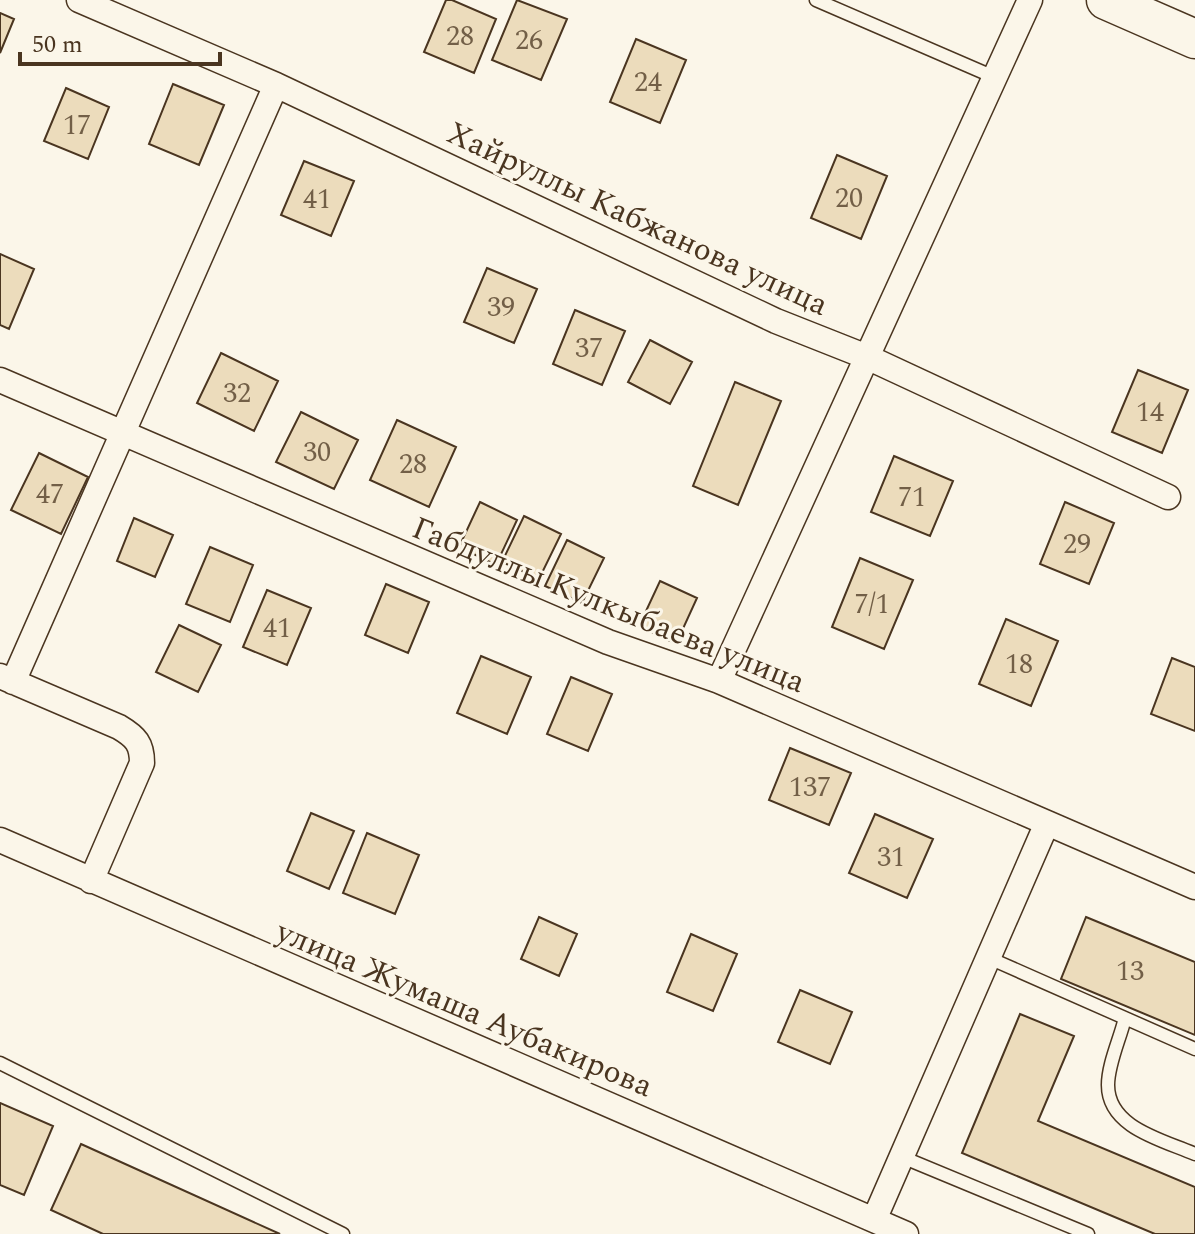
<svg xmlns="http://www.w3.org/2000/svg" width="1195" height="1234" viewBox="0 0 1195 1234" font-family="Spectral,serif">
	<rect width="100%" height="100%" fill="#fbf6e9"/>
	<path fill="#ecdcbc" stroke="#4a3520" stroke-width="2" d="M446,0h6l44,19 -22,54 -50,-21z
		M517,0l50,19 -26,61 -49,-20z
		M0,13l14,6 -14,34z
		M636,39l50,21 -26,63 -50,-21z
		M173,84l51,21 -25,60 -50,-21z
		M66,88l43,19 -21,52 -44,-18z
		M837,155l50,21 -26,63 -50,-21z
		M304,161l50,20 -23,55 -50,-21z
		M0,254l34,15 -25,60 -9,-4z
		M487,268l50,21 -23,54 -50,-21z
		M575,310l50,21 -23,54 -49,-21z
		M650,340l42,22 -22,42 -42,-22z
		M221,353l57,28 -24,50 -57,-28z
		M1138,370l50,20 -26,63 -50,-21z
		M735,382l46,19 -43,104 -45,-19z
		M301,412l57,28 -24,49 -58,-27z
		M397,420l59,27 -27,60 -59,-27z
		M39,453l49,24 -27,57 -50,-24z
		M894,456l59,25 -23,55 -59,-24z
		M480,502l37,18 -21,45 -37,-18z
		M1065,502l49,21 -25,61 -49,-20z
		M524,516l37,18 -22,45 -37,-17z
		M134,518l39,17 -18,42 -38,-16z
		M567,540l37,18 -22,45 -37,-17z
		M210,547l43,18 -23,57 -44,-18z
		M860,558l53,22 -29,69 -52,-22z
		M660,581l37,17 -21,46 -37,-18z
		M386,584l43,18 -21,51 -43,-18z
		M267,590l44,18 -24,57 -44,-18z
		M1006,619l52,22 -27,65 -52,-22z
		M179,625l42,20 -23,47 -42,-20z
		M481,656l50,21 -24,57 -50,-21z
		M1172,658l23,9v64l-44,-17z
		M571,677l41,17 -24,57 -41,-17z
		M790,748l61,25 -22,52 -60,-25z
		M311,813l43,18 -25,58 -42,-18z
		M875,814l58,25 -26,59 -58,-25z
		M367,833l52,22 -24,59 -52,-21z
		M539,917l38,17 -18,42 -38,-17z
		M1086,917l109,45v73l-134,-56z
		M691,934l46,20 -24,57 -46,-19z
		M800,990l52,22 -22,52 -52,-22z
		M1020,1014l54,22 -36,85 157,66v47h-40l-193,-81z
		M0,1103l53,23 -29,69 -24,-10z
		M81,1144l199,90h-177l-52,-24z"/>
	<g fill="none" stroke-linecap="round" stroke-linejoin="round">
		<defs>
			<path id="service" d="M816,0l178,77
				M989,958l206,91
				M1125,1018c-5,21 -17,46 -17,67 0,43 55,55 87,69
				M0,1063l343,171
				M902,1157l186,77"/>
			<path id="minor" d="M79,0l197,85 500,236 91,36 301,140
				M0,380l608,262 111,39 476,206
				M0,676l119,51c17,10 23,17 23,36l-51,118
				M719,681l311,-681
				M13,682l263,-597
				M0,840l906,394
				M874,1220l173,-397"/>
			<path id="primary" d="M1106,0l89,39"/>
		</defs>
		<use href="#service" stroke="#4a3520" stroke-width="15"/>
		<use href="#minor" stroke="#4a3520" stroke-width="27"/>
		<use href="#primary" stroke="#4a3520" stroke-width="41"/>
		<use href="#service" stroke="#fbf6e9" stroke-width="12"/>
		<use href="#minor" stroke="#fbf6e9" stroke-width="24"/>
		<use href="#primary" stroke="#fbf6e9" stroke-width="38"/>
	</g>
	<g text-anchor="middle" stroke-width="6" stroke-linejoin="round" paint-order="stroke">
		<g font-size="28" fill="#725f47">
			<text x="460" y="45">28</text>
			<text x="529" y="49">26</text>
			<text x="648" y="91">24</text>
			<text x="77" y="134">17</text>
			<text x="849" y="207">20</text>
			<text x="317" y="208">41</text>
			<text x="501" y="316">39</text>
			<text x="589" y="357">37</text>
			<text x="237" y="402">32</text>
			<text x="1150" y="421">14</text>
			<text x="317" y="461">30</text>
			<text x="413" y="473">28</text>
			<text x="50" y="503">47</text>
			<text x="912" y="506">71</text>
			<text x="1077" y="553">29</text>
			<text x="872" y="613">7/1</text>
			<text x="277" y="637">41</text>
			<text x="1019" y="673">18</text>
			<text x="810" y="796">137</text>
			<text x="891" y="866">31</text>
			<text x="1130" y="980">13</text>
		</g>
		<g font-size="32" fill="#4a3520" stroke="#fbf6e9">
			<text transform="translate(638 218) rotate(25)" y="11">Хайруллы Кабжанова улица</text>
			<text transform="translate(609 604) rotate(22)" y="11">Габдуллы Кулкыбаева улица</text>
			<text transform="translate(465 1008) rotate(23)" y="11">улица Жумаша Аубакирова</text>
		</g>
	</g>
	<path d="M20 52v12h200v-12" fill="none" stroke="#4a3520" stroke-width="4"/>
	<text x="32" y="52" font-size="24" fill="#4a3520" stroke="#fbf6e9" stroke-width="6" paint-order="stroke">50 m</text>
</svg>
